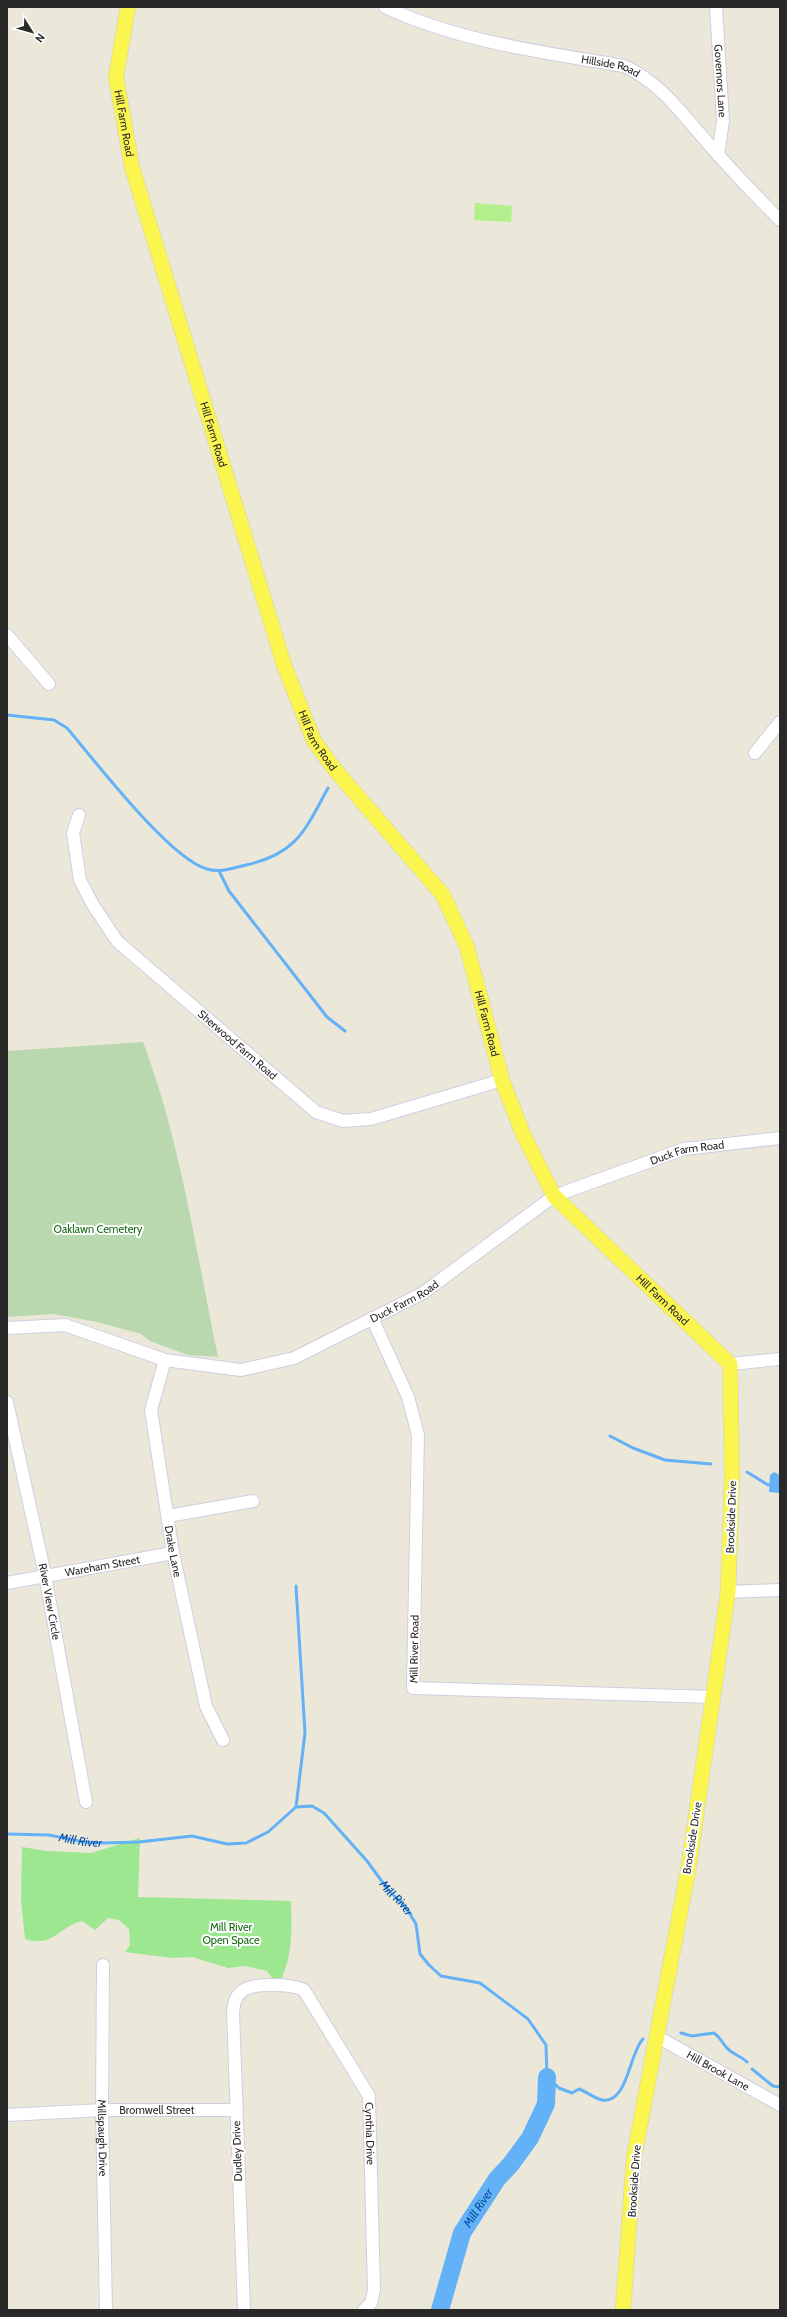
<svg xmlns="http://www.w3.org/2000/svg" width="787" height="2317" viewBox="0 0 787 2317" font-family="Cabin,sans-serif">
	<rect width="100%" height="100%" fill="#ece8d9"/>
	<path fill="#9de791" d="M140,1838l-2,59 153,4c1,31 2,56 -13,85l-11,-15 -22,-5 -17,2 -36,-11 -20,1 -47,-6 5,-7 -1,-16 -10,-9 -11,-2 -13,12 -13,-9c-24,6 -28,27 -57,18l-4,-39 1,-53 25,4 44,2z"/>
	<path fill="#bad8af" d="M143,1042c38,100 53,210 75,315l-30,-2 -38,-14 -9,-7 -44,-12 -43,-8 -47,3v-266z"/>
	<path fill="#b1f08c" d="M475,203l37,3 -1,16 -37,-2z"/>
	<path fill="#63b2f7" d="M774,1472l6,3v18l-11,-1 1,-17z"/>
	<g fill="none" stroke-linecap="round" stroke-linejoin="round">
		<g stroke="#63b2f7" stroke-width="3">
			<path d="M7,715l47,5 13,8c28,33 103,131 140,141 13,4 26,-1 39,-4 51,-11 59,-35 82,-77"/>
			<path d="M219,871l10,20 98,126 18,14"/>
			<path d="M610,1436l23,12 32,12 46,4"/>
			<path d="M747,1472l21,13 12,-1"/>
			<path d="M296,1807l9,-74 -9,-147"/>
			<path id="s1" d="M7,1834l42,1 35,7 18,1 37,-1 53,-6 35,8 19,-1 22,-11 28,-25 16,-1 12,7 43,48 22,30 16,15 11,18 4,30 9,11 12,11 39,7 48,36 18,26 1,32 12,11 13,5 7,-4c8,3 15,9 23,11 26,4 27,-47 41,-61"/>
			<path d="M681,2033l11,3 22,-3c7,5 8,10 13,15 5,6 14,8 20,14"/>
			<path d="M752,2069l21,17 7,1"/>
		</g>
		<path stroke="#63b2f7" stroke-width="18" id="s2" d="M440,2310l22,-77 35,-54 14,-15 19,-26 16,-34 1,-27"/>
		<defs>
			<g id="minor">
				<path id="s3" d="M385,7c75,35 158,45 239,59 38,17 61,52 89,83 21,24 44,48 67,71"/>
				<path id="s4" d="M716,7l7,114 -5,34"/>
				<path d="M7,635l42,49"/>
				<path d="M755,753l25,-31"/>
				<path id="s5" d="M79,815l-6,18 7,47 13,25 24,36 199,171 27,9 28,-2 131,-39"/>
				<path d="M372,1318l36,79 10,38 -5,253 301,9"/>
				<path id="s6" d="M7,1328l58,-3 100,35 76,10 53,-12 129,-65 131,-97 130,-47 96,-11"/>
				<path id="s7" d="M165,1360l-14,50 22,143 33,153 17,34"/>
				<path d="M730,1364l50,-5"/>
				<path id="s8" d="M7,1402l38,173 41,227"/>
				<path d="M168,1516l85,-15"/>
				<path id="s9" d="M7,1583l166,-30"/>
				<path d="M728,1592l52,-2"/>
				<path id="s10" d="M103,1965l-1,145 4,200"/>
				<path id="s11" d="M656,2036l124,69"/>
				<path id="s12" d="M7,2115l95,-5h134"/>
				<path id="s13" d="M244,2310l-11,-298c1,-8 2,-15 8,-20 10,-10 51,-8 63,-2l65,106 5,194 -3,13 -7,7"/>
			</g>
			<g id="major">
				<path id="s14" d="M128,7l-12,70 16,90 152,498 30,76 22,30 107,124 24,52 35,133 21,54 31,62 176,168 2,111 -4,117 -39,273 -55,292 -11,153"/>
			</g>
		</defs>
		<use href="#minor" stroke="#cecee3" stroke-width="14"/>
		<use href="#major" stroke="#ccc" stroke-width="16"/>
		<use href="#minor" stroke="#fff" stroke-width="12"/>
		<use href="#major" stroke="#fbf550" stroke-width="15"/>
	</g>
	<g text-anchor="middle" stroke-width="4" stroke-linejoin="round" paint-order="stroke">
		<g font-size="11" fill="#292929" stroke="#fff">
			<text dy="4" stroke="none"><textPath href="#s3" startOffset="234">Hillside Road</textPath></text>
			<text dy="4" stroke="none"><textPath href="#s4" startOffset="74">Governors Lane</textPath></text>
			<text dy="4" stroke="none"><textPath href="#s14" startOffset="118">Hill Farm Road</textPath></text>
			<text dy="4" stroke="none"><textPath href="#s14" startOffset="442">Hill Farm Road</textPath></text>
			<text dy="4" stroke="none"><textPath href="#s14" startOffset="766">Hill Farm Road</textPath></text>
			<text dy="4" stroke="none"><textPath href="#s14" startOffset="1102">Hill Farm Road</textPath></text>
			<text dy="4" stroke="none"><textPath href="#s5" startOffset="297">Sherwood Farm Road</textPath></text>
			<text dy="4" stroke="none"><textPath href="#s6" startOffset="743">Duck Farm Road</textPath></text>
			<text dy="4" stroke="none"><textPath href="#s14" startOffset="1438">Hill Farm Road</textPath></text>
			<text dy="4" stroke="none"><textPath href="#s6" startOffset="419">Duck Farm Road</textPath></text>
			<text transform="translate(731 1517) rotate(-88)" y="4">Brookside Drive</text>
			<text dy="4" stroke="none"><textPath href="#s7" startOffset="195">Drake Lane</textPath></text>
			<text dy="4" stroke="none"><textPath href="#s9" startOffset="97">Wareham Street</textPath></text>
			<text dy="4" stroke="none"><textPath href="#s8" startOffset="204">River View Circle</textPath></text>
			<text transform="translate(414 1649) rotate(-89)" y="4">Mill River Road</text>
			<text transform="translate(692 1838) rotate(-81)" y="4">Brookside Drive</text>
			<text dy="4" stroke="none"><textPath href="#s11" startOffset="71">Hill Brook Lane</textPath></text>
			<text dy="4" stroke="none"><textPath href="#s12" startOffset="150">Bromwell Street</textPath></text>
			<text dy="4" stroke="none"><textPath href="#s13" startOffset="547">Cynthia Drive</textPath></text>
			<text dy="4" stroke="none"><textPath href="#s10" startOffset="173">Millspaugh Drive</textPath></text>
			<text transform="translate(237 2151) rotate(-92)" y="4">Dudley Drive</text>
			<text transform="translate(634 2181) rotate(-86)" y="4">Brookside Drive</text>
		</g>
		<g font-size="11" fill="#156a14" stroke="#fff">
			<text x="98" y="1233">Oaklawn Cemetery</text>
			<text x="231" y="1931">Mill River<tspan x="231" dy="13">Open Space</tspan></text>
		</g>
		<g font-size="12" font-style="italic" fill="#044ba2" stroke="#fff">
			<text dy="4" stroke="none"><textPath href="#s1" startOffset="74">Mill River</textPath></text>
			<text dy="4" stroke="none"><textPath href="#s1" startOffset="445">Mill River</textPath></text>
			<text dy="4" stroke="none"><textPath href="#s2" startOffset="110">Mill River</textPath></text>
		</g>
	</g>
	<rect width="787" height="2317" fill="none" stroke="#292929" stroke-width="16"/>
	<g transform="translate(32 32) rotate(127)" stroke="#ffffff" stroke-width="3" paint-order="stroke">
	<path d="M0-3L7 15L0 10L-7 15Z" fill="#292929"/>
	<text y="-6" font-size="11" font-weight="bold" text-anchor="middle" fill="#292929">N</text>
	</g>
</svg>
